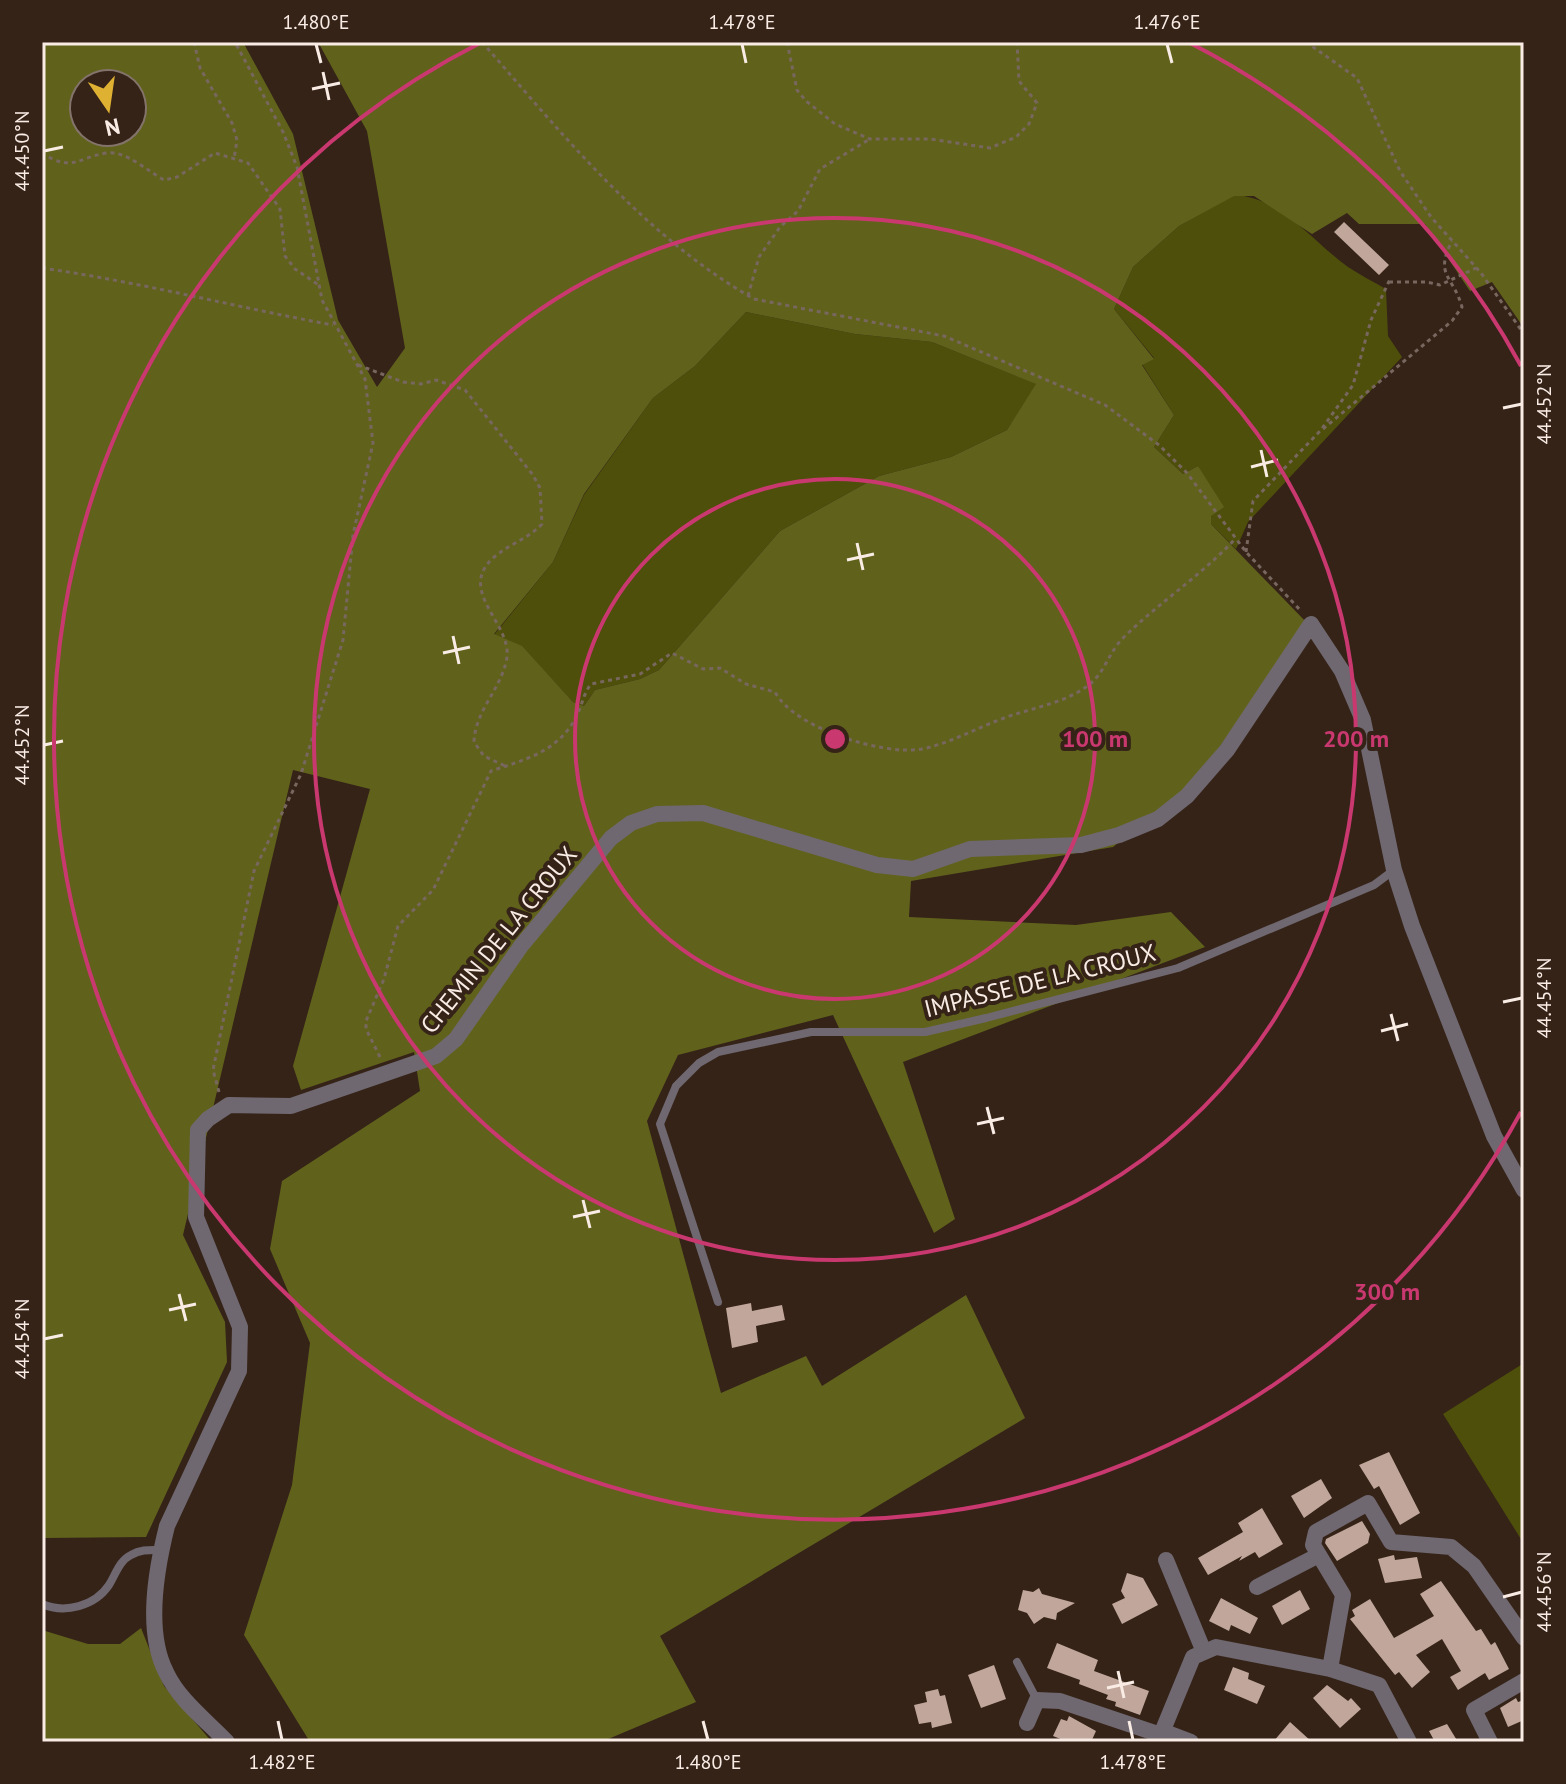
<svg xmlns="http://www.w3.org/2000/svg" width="1566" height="1784" viewBox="0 0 1566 1784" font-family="'PT Sans',sans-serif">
	<rect width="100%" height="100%" fill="#352318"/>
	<path fill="#4e4f0b" d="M1234,195c47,2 78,46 114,72 12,8 26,15 38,22l2,47 14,21 -154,165 -12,27 -25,-25 -13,-58 -15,8 -29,-27 20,-32 -32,-51 12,-6 -40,-49 19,-42 46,-41z
		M746,312l109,22 77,8 105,42 -30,46 -56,27 -72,19 -99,55 -121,139 -19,9 -45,11 -11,16 -11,-4 -51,-55 -28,-12 59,-73 31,-67 69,-97 42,-32z
		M1524,1363v181l-81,-130z"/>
	<path fill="#60621c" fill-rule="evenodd" d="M42,42h201l50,92 45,186 39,67 28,-39 -38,-217 -49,-89h1206v286l-32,-46 -22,9 -45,-67h-66l-12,-11 -35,21 -58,-38h-20l-55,30 -46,41 -19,42 40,50 -12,6 32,50 -20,32 29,27 15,-8 26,41 -13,9v8l96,99 -110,156 -84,68 -202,34 -2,36 167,8 95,-13 34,35 -302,115 52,157 -21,14 -101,-218 -155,40 -31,66 74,272 85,-37 16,30 144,-91 59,123 -365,218 36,66 -95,40h-291l-66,-107 48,-150 18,-142 -40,-94 12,-68 138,-90 -6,-39 -113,38 -8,-24 77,-277 -77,-19 -110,465 42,87 2,40 -81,175 -104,1zM84,84h48v48h-48zM746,312l109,22 77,8 104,42 -29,46 -56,27 -72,19 -99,55 -121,139 -19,9 -45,11 -11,16 -11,-4 -51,-56 -28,-12 59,-72 31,-68 69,-96 42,-32z
		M141,1628l23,58 48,56h-170v-112l46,14h32z"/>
	<path fill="#c0a69b" d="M1344,222l45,43 -10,10 -45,-43z
		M751,1303l1,8 30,-6 3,15 -29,6 2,16 -26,6 -6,-40z
		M1389,1452l31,61 -20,12 -21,-39 -5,3 -15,-24z
		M1321,1479l11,19 -28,20 -13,-22z
		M1262,1508l21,36 -24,14 -4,-6 -16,9 3,-5 -34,19 -10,-17 45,-26 -5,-9z
		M1362,1521l8,13 -2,9 -31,18 -12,-18 1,-4z
		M1394,1555l1,5 22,-3 5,21 -37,5 -7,-24z
		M1127,1573l16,5 15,27 -36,19 -10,-20 13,-6 -4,-7z
		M1441,1581l35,50 5,-2 10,16 4,-3 14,27 -20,11 -4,-7 -27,17 -8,-13 11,-6 -19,-32 -26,16 14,17 -18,16 -13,-16 -4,3 -45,-56 5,-3 -3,-6 18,-11 24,39 40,-22 -14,-22z
		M1039,1588l3,6 33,9 -18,10 -1,7 -12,-3 -10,7 -7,-11 -9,-3 5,-20 10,2z
		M1300,1590l10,19 -28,16 -10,-19z
		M1221,1598l37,20 -8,16 -19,-9 -2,6 -20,-10z
		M1057,1643l41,17 -4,11 55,20 -9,24 -25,-9 1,-4 -10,-3 2,-4 -29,-11 1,-4 -33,-12z
		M994,1665l12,34 -25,9 -13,-33z
		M1233,1667l16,6 -1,6 17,7 -8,18 -33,-14z
		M1327,1685l21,16 3,-3 10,11 -21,19 -27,-30z
		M938,1689l2,7 5,-1 7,28 -20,5 -1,-6 -12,2 -5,-19 13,-3 -2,-10z
		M1516,1698l2,4 6,-2v20l-16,7 -8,-19z
		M1069,1716l27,15 -5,11h-23l-15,-6 8,-17 6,2z
		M1290,1722l22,20h-39z
		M1447,1724l11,18h-23l-6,-11z"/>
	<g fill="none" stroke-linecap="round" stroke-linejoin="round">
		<path stroke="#78675e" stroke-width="3" stroke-dasharray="4 4" stroke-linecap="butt" d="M194,42l6,26 32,55 5,17 -3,19
			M482,42c82,94 162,194 272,257l190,37 161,69 54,40 28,28 59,79 55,59
			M787,42l10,48 9,11 29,23 35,15h60l60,9 26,-11 13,-13 8,-21 -18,-22 -2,-39
			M1306,42l51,36 43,93 31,46 50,56 43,61
			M42,153c31,20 36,4 65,0 18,-3 42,19 57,27l13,-3 38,-24 33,10 32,46 5,47 10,13 25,17
			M42,268c98,14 193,39 291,57
			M1389,282h38l13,3 36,-17
			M748,296l11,-39 21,-30 18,-16 22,-42 50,-30
			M358,365l45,17 18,2 15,-4 29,10 68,85 7,13 2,36c-15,16 -36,21 -51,36 -32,32 20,64 16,97 -5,32 -32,53 -33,85l10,14 21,10
			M1323,429l129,-108 10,-14c-9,-32 -28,-31 -10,-66
			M1246,552l7,-51 68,-71 32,-45 18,-65 20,-43
			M380,1057l-14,-28v-8l18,-42 14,-53 35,-36 58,-119c33,-11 66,-19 84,-52 7,-12 8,-25 16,-35l49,-10 32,-21 31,16 17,-1 26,16 29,8c19,36 108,64 147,57 33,-7 59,-24 91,-34 24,-8 52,-13 73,-28 18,-12 22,-33 36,-48 36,-36 79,-63 114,-101
			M219,1092l-6,-22 41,-199 47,-97 42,-134 10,-105 20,-92 -8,-64 -43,-79 -25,-133 -14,-35 -48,-90"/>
		<path stroke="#6f6870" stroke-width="8" d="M718,1302l-58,-178 16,-38 23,-23 19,-11 93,-20h114l61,-14 192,-50 196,-83 20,-15
			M42,1604c23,10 53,2 67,-19 7,-11 10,-24 22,-30 10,-6 19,-5 30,-5
			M1017,1662l20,38"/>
		<path stroke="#6f6870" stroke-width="16" d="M1166,1560l38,92
			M1257,1587l62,-32
			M1330,1669l13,-74 -30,-50 3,-13 52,-29 23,39 60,5 23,19 50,72
			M1027,1723l10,-23 23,1 101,34
			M1162,1731l29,11
			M227,1742c-21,-22 -48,-42 -61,-70 -21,-41 -10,-102 1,-146l72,-155 1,-44 -44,-110 2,-87 10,-11 21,-14 62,1 145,-50 20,-17 65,-93 90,-108 20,-15 26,-9 46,-1 174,52 36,4 57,-20 111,-4 38,-10 39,-16 29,-23 40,-46 84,-126 31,47 21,49 31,150 18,56 82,210 30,54
			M1158,1742l35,-85 23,-10 114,22 49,16 30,57
			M1490,1742l-16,-32 50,-29"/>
	</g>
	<path fill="none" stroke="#f9ece5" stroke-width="3" d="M316,44l5,19M742,44l4,19M1167,44l5,19M323,72l6,28M312,89l28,-6M44,151l19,-4M1503,408l19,-4M1261,450l6,27M1251,467l27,-7M857,543l6,27M847,560l27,-6M453,636l6,28M443,653l27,-6M44,745l19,-4M1503,1002l19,-4M1391,1014l7,27M1381,1031l27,-7M987,1107l7,27M977,1124l27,-6M583,1200l7,28M573,1217l27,-6M179,1294l7,27M169,1310l27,-6M44,1339l19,-4M1503,1597l19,-5M1118,1671l6,27M1107,1688l27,-6M278,1721l4,19M703,1721l5,19M1129,1721l4,19"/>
	<g fill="none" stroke="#ca3870" stroke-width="4">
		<circle cx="835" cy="739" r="260"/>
		<circle cx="835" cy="739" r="521"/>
		<path d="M1521 1112A781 781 0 1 1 480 43M1190 43A781 781 0 0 1 1521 366"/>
	</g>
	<g text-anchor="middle" stroke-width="8" stroke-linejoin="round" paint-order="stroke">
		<g font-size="24" fill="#f9ece5" stroke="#352318">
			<text transform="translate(499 940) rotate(-51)" y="8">CHEMIN DE LA CROUX</text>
			<text transform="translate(1040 981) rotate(-14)" y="8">IMPASSE DE LA CROUX</text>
		</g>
	</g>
	<circle cx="835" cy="739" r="12" fill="#ca3870" stroke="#352318" stroke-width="4"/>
	<g font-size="24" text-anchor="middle" font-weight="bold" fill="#ca3870" stroke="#352318" stroke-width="8" stroke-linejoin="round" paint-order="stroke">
		<text x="1095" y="747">100 m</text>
		<text x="1356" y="747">200 m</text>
		<text x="1387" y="1300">300 m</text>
	</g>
	<rect width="1566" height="1784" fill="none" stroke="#352318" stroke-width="88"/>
	<g transform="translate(108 108) rotate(167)"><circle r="38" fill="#352318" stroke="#83736a" stroke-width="2"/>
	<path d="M0-6L14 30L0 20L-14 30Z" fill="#dfb133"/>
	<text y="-12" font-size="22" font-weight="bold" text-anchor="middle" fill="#f9ece5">N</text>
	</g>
	<rect x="44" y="44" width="1478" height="1696" fill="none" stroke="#f9ece5" stroke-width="3"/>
	<g font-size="20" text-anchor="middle" fill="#f9ece5">
		<text x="316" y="29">1.480°E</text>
		<text x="742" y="29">1.478°E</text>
		<text x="1167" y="29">1.476°E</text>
		<text transform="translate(22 151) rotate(-90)" y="7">44.450°N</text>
		<text transform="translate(1544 404) rotate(-90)" y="7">44.452°N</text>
		<text transform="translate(22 745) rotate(-90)" y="7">44.452°N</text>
		<text transform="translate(1544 998) rotate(-90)" y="7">44.454°N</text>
		<text transform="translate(22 1339) rotate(-90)" y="7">44.454°N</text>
		<text transform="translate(1544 1592) rotate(-90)" y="7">44.456°N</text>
		<text x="282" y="1769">1.482°E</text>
		<text x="708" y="1769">1.480°E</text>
		<text x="1133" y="1769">1.478°E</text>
	</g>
</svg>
